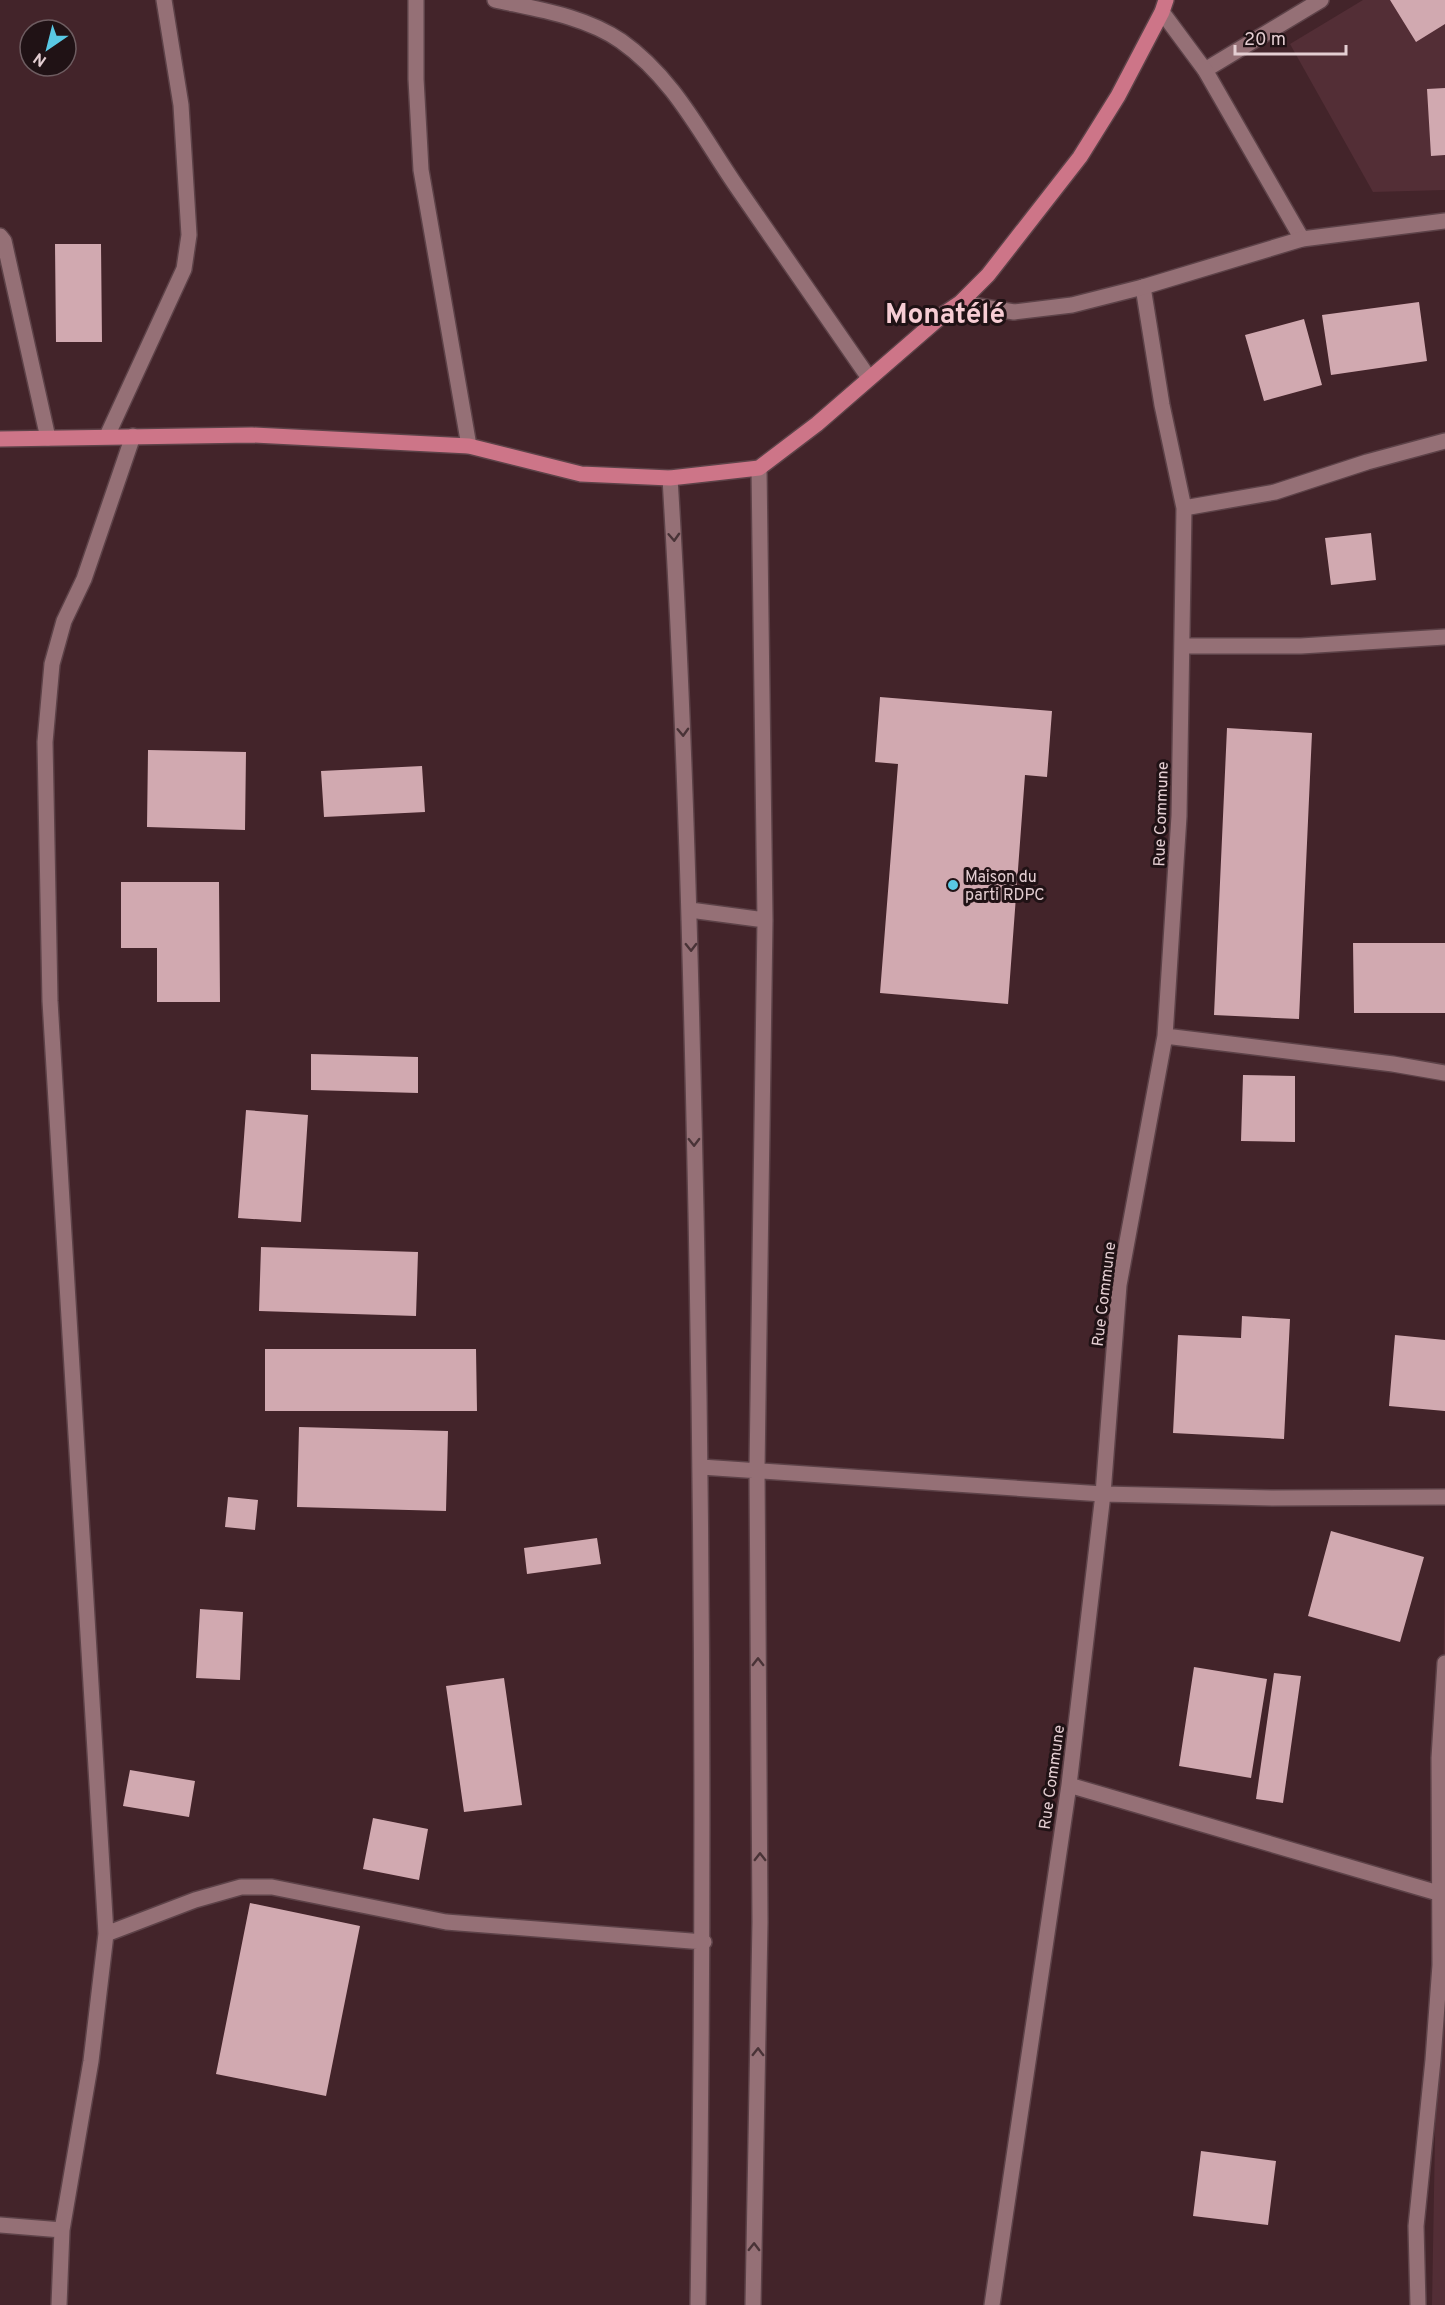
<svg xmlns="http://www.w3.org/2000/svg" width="1445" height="2305" viewBox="0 0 1445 2305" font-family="Overpass,sans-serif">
	<rect width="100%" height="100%" fill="#43242a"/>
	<path fill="#532e36" d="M1363,0h82v190l-72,2 -83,-148z
		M1445,1572v733h-13z"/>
	<path fill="#d1a9b0" d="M1390,0h55v24l-29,18z
		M1445,88v67l-14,1 -4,-67z
		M55,244h46l1,98h-46z
		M1419,302l8,59 -96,14 -9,-60z
		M1304,319l18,66 -58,16 -19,-66z
		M1371,533l5,47 -45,5 -6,-47z
		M880,697l172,14 -5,66 -22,-2 -17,229 -128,-11 18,-229 -23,-2z
		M1227,728l85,5 -13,286 -85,-4z
		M148,750l98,2 -1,78 -98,-3z
		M422,766l3,46 -101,5 -3,-46z
		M121,882h98l1,120h-63v-54h-36z
		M1353,943h92v70h-91z
		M311,1054l107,3v36l-107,-3z
		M1243,1075l52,1v66l-54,-1z
		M246,1110l62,5 -7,107 -63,-4z
		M261,1247l157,5 -2,64 -157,-5z
		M1242,1316l48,3 -6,120 -111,-6 5,-98 63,3z
		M1395,1335l50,5v71l-56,-5z
		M265,1349h211l1,62h-212z
		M299,1427l149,4 -2,80 -149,-4z
		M228,1497l30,3 -3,30 -30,-3z
		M1331,1531l93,26 -24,85 -92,-26z
		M597,1538l4,26 -74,10 -3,-26z
		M200,1609l43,3 -3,68 -44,-2z
		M1194,1667l73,12 -16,99 -72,-12z
		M1274,1673l27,3 -18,127 -27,-4z
		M504,1678l18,127 -58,7 -18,-126z
		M130,1770l65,11 -6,36 -66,-11z
		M373,1818l55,11 -9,51 -56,-11z
		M250,1903l110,23 -34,170 -110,-22z
		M1201,2151l75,10 -8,64 -75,-9z"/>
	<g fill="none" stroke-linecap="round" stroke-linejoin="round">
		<defs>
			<path id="minor" d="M416,0v79l5,91 48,276
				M495,0c41,9 90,16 126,41 54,38 81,96 118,149 43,63 87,125 130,188
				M1205,70l116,-70
				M0,236l4,5 44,197
				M107,436l77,-167 5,-34 -8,-130 -17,-105
				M670,478c15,245 21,490 26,734 7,365 8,729 2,1093
				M1184,508l91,-16 92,-30 78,-21
				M1183,646h118l144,-9
				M690,910l75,10
				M1165,1036l228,28 52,9
				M701,1467l402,27 170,4 172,-1
				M1069,1785l369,108
				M106,1934l89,-34 46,-13h31l174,35 258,20
				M0,2225l62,5
				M59,2305l3,-75 29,-169 15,-127 -56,-933 -5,-259 7,-78 12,-43 20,-42 49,-143
				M753,2305l7,-383 -3,-453 8,-549 -6,-452
				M992,2305l77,-520 34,-291 16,-209 46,-249 14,-220 5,-308 -22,-103 -19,-118
				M1418,2305l-2,-79 17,-166 7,-95 -1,-207 6,-95"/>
			<path id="tertiary" d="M1162,12l43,58 97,169"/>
			<path id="secondary" d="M960,303l54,9 58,-7 71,-18 159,-48 143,-18"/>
			<path id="primary" d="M0,439l252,-4 217,11 112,28 89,4 89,-10 58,-44 128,-111 15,-10 28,-28 92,-118 38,-61 44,-84 4,-12"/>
		</defs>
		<use href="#minor" stroke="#5d4248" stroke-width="18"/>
		<use href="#tertiary" stroke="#5d4248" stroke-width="18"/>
		<use href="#secondary" stroke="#5d4248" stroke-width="18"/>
		<use href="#primary" stroke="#5d4248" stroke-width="18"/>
		<use href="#minor" stroke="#957076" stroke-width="15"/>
		<use href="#tertiary" stroke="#957076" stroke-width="15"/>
		<use href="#secondary" stroke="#957076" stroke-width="15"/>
		<use href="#primary" stroke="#cd7588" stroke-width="15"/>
	</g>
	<defs><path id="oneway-chevron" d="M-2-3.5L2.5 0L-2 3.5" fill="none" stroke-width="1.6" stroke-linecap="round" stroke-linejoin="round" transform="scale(1.5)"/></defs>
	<g stroke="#493337">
		<use href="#oneway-chevron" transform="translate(674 537) rotate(87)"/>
		<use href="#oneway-chevron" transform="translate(683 732) rotate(88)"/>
		<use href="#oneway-chevron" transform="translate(691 947) rotate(89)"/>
		<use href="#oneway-chevron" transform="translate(694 1142) rotate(89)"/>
		<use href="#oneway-chevron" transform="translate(758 1662) rotate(-90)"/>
		<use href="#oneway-chevron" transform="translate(760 1857) rotate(-90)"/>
		<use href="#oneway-chevron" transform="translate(758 2052) rotate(-89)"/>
		<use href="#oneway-chevron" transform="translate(754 2247) rotate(-89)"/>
	</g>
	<circle fill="#59c8e4" stroke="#201215" stroke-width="2" cx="953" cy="885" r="6"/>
	<g text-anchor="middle" stroke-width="6" stroke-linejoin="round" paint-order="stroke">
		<g font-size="16" fill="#e4ced2" stroke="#201215">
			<text transform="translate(1160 814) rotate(-88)" y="6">Rue Commune</text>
			<text transform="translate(1103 1294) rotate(-83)" y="6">Rue Commune</text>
			<text transform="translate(1051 1777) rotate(-82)" y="6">Rue Commune</text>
		</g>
		<g font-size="16" fill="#e4ced2" stroke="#201215" text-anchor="start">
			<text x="965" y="882">Maison du<tspan x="965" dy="18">parti RDPC</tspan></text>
		</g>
		<g font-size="28" font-weight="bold" fill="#f7cdd4" stroke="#201215">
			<text x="945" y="323">Monatélé</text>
		</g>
	</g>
	<g transform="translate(48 48) rotate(215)"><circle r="28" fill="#201215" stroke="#6e5d61" stroke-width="1.5"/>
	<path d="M0-4.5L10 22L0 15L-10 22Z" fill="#59c8e4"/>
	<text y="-9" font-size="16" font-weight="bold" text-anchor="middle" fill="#e4ced2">N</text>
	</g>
	<path d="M1235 45v9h111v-9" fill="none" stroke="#e4ced2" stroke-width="3"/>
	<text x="1244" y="45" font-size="18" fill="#e4ced2" stroke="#201215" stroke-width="4.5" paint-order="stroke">20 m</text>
</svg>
